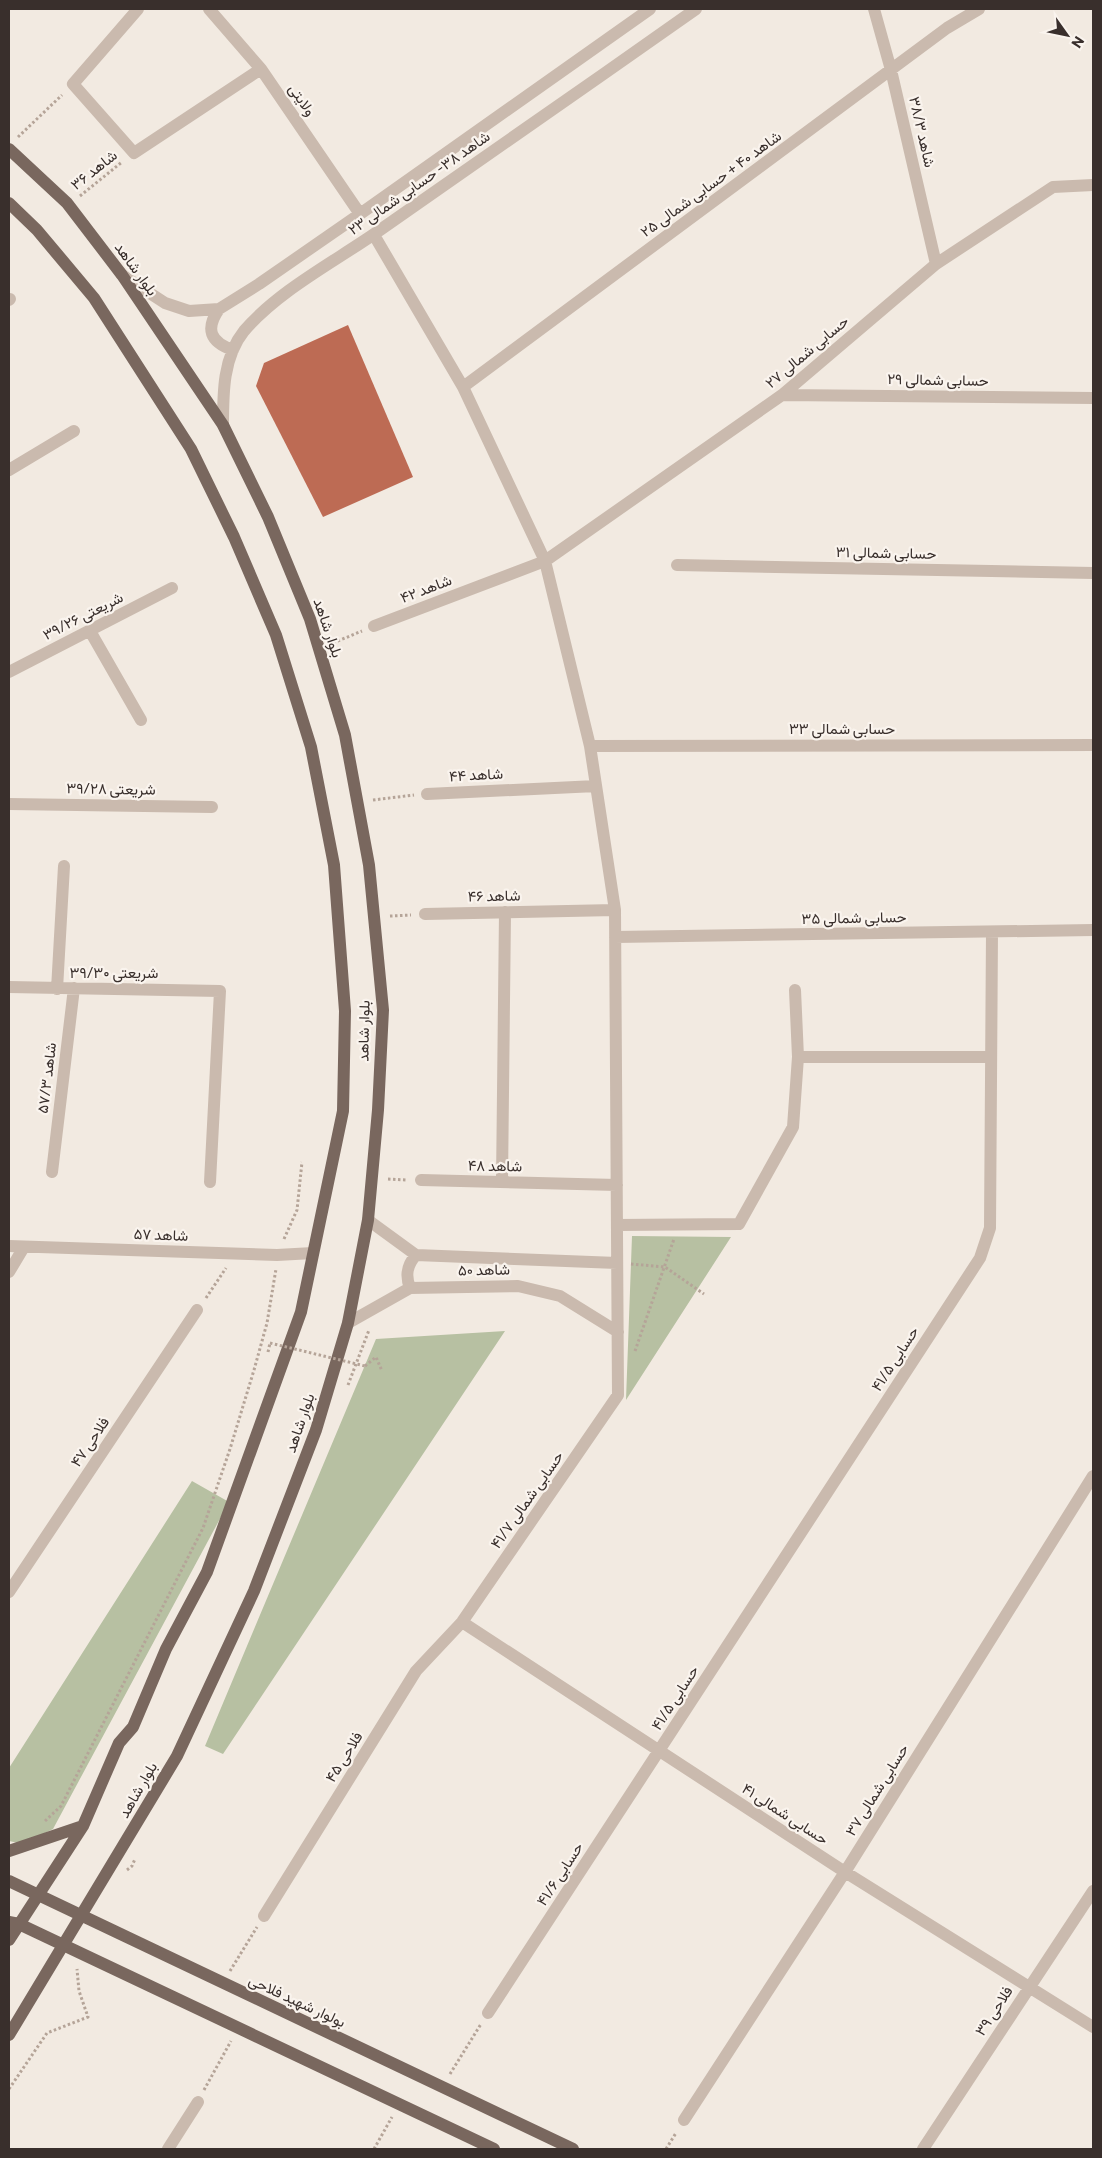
<svg xmlns="http://www.w3.org/2000/svg" width="1102" height="2158" viewBox="0 0 1102 2158" font-family="Commissioner,Vazirmatn,sans-serif">
	<rect width="100%" height="100%" fill="#f2eae1"/>
	<path fill="#b7c0a2" d="M632,1236l99,1 -105,163z
		M505,1331l-282,423 -18,-8 171,-407z
		M192,1481l37,21 -176,327 -30,15 -14,-3v-73z"/>
	<path fill="#bd6b54" d="M348,325l65,152 -90,40 -67,-131 8,-23z"/>
	<g fill="none" stroke-linecap="round" stroke-linejoin="round">
		<path stroke="#b5a498" stroke-width="3" stroke-dasharray="2.5 2.5" stroke-linecap="butt" d="M18,137l44,-42
			M80,196l42,-34
			M333,643l29,-12
			M373,800l41,-5
			M390,916l21,-1
			M388,1179l18,1
			M284,1239l13,-29 5,-48
			M631,1264l34,3 39,27
			M206,1298l20,-30
			M635,1351l39,-112
			M268,1352l2,-9
			M365,1366l11,-9 6,14
			M348,1385l21,-55
			M45,1821l16,-15 142,-278 27,-79 24,-79 13,-47 9,-54
			M127,1870l5,-4 3,-7
			M230,1971l27,-44
			M450,2074l31,-50
			M9,2089l38,-56 41,-16 -9,-26 -2,-22
			M204,2090l27,-49
			M374,2149l18,-32
			M666,2149l10,-16"/>
		<path stroke="#cabaae" stroke-width="12" d="M138,9l-65,75 61,69 127,-84
			M209,9l52,60 99,145
			M874,9l17,61 45,194
			M122,275l43,28 24,8 30,-2 40,-25 101,-70 290,-205
			M9,300l1,-1
			M219,309c-14,20 -9,33 14,41
			M463,387l484,-359 32,-19
			M782,395l311,3
			M223,425c0,-32 0,-68 21,-94 35,-41 92,-70 136,-101 106,-74 211,-147 316,-221
			M9,470l65,-39
			M677,565l416,8
			M374,626l171,-65 237,-166 154,-131 117,-77 40,-2
			M90,631l51,89
			M9,672l163,-84
			M590,746l503,-1
			M427,794l169,-8
			M9,804l203,3
			M425,914l190,-4
			M615,937l478,-7
			M9,987l211,4 -10,191
			M57,989l7,-123
			M798,1057h193
			M52,1172l22,-184
			M421,1180l196,5
			M502,1182l3,-270
			M368,1220l48,35 201,8
			M617,1225l122,-1 54,-97 5,-70 -3,-67
			M9,1246l268,9 36,-2
			M9,1272l15,-25
			M410,1288c-5,-13 -3,-23 6,-33
			M348,1323l62,-35 108,-2 42,10 58,36
			M9,1592l188,-282
			M462,1622l383,250 248,155
			M264,1916l152,-245 46,-49 156,-227 -3,-485 -25,-164 -45,-185 -82,-174 -89,-152
			M488,2013l492,-755 10,-30 2,-296
			M684,2120l161,-248 248,-396
			M168,2149l30,-47
			M923,2149l170,-258"/>
		<path stroke="#79675e" stroke-width="12" d="M9,149l58,54 55,72 101,150 45,92 42,102 35,116 24,130 14,145 -5,100 -10,110 -20,103 -32,107 -62,161 -77,165 -168,279
			M9,203l28,27 57,68 97,151 43,88 42,98 35,112 23,118 11,146 -2,100 -42,201 -94,260 -41,77 -33,78 -14,16 -36,83 -74,114
			M9,1851l74,-25
			M9,1881l564,268
			M9,1922l10,2 475,225"/>
		<path stroke="#b5a498" stroke-width="3" stroke-dasharray="2.5 2.5" stroke-linecap="butt" d="M270,1343l95,23"/>
	</g>
	<g text-anchor="middle" stroke-width="4.5" stroke-linejoin="round" paint-order="stroke">
		<g font-size="15" fill="#392f2c" stroke="#faf4ee">
			<text transform="translate(302 100) rotate(56)" y="5">ولایتی</text>
			<text transform="translate(922 132) rotate(77)" y="5">شاهد ۳۸/۳</text>
			<text transform="translate(94 170) rotate(-38)" y="5">شاهد ۳۶</text>
			<text transform="translate(419 183) rotate(-35)" y="5">شاهد ۳۸- حسابی شمالی ۲۳</text>
			<text transform="translate(711 184) rotate(-36)" y="5">شاهد ۴۰ + حسابی شمالی ۲۵</text>
			<text transform="translate(136 269) rotate(54)" y="5">بلوار شاهد</text>
			<text transform="translate(807 352) rotate(-40)" y="5">حسابی شمالی ۲۷</text>
			<text transform="translate(938 380) rotate(1)" y="5">حسابی شمالی ۲۹</text>
			<text transform="translate(886 553) rotate(1)" y="5">حسابی شمالی ۳۱</text>
			<text transform="translate(426 589) rotate(-21)" y="5">شاهد ۴۲</text>
			<text transform="translate(83 616) rotate(-27)" y="5">شریعتی ۳۹/۲۶</text>
			<text transform="translate(328 628) rotate(71)" y="5">بلوار شاهد</text>
			<text x="842" y="734">حسابی شمالی ۳۳</text>
			<text transform="translate(476 775) rotate(-3)" y="5">شاهد ۴۴</text>
			<text transform="translate(111 789) rotate(1)" y="5">شریعتی ۳۹/۲۸</text>
			<text transform="translate(494 896) rotate(-1)" y="5">شاهد ۴۶</text>
			<text transform="translate(854 918) rotate(-1)" y="5">حسابی شمالی ۳۵</text>
			<text x="114" y="978">شریعتی ۳۹/۳۰</text>
			<text transform="translate(364 1031) rotate(-89)" y="5">بلوار شاهد</text>
			<text transform="translate(47 1078) rotate(-83)" y="5">شاهد ۵۷/۳</text>
			<text transform="translate(495 1166) rotate(1)" y="5">شاهد ۴۸</text>
			<text transform="translate(161 1235) rotate(2)" y="5">شاهد ۵۷</text>
			<text transform="translate(484 1270) rotate(-1)" y="5">شاهد ۵۰</text>
			<text transform="translate(895 1359) rotate(-57)" y="5">حسابی ۴۱/۵</text>
			<text transform="translate(300 1423) rotate(-71)" y="5">بلوار شاهد</text>
			<text transform="translate(90 1442) rotate(-56)" y="5">فلاحی ۴۷</text>
			<text transform="translate(527 1500) rotate(-55)" y="5">حسابی شمالی ۴۱/۷</text>
			<text transform="translate(675 1698) rotate(-57)" y="5">حسابی ۴۱/۵</text>
			<text transform="translate(344 1757) rotate(-58)" y="5">فلاحی ۴۵</text>
			<text transform="translate(138 1790) rotate(-60)" y="5">بلوار شاهد</text>
			<text transform="translate(877 1790) rotate(-58)" y="5">حسابی شمالی ۳۷</text>
			<text transform="translate(785 1814) rotate(33)" y="5">حسابی شمالی ۴۱</text>
			<text transform="translate(560 1874) rotate(-57)" y="5">حسابی ۴۱/۶</text>
			<text transform="translate(297 2001) rotate(25)" y="5">بولوار شهید فلاحی</text>
			<text transform="translate(994 2011) rotate(-57)" y="5">فلاحی ۳۹</text>
		</g>
	</g>
	<rect width="1102" height="2158" fill="none" stroke="#392f2c" stroke-width="20"/>
	<g transform="translate(1067 35) rotate(123)" stroke="#faf4ee" stroke-width="4" paint-order="stroke">
	<path d="M0-4L9 19L0 12L-9 19Z" fill="#392f2c"/>
	<text y="-8" font-size="14" font-weight="bold" text-anchor="middle" fill="#392f2c">N</text>
	</g>
</svg>
